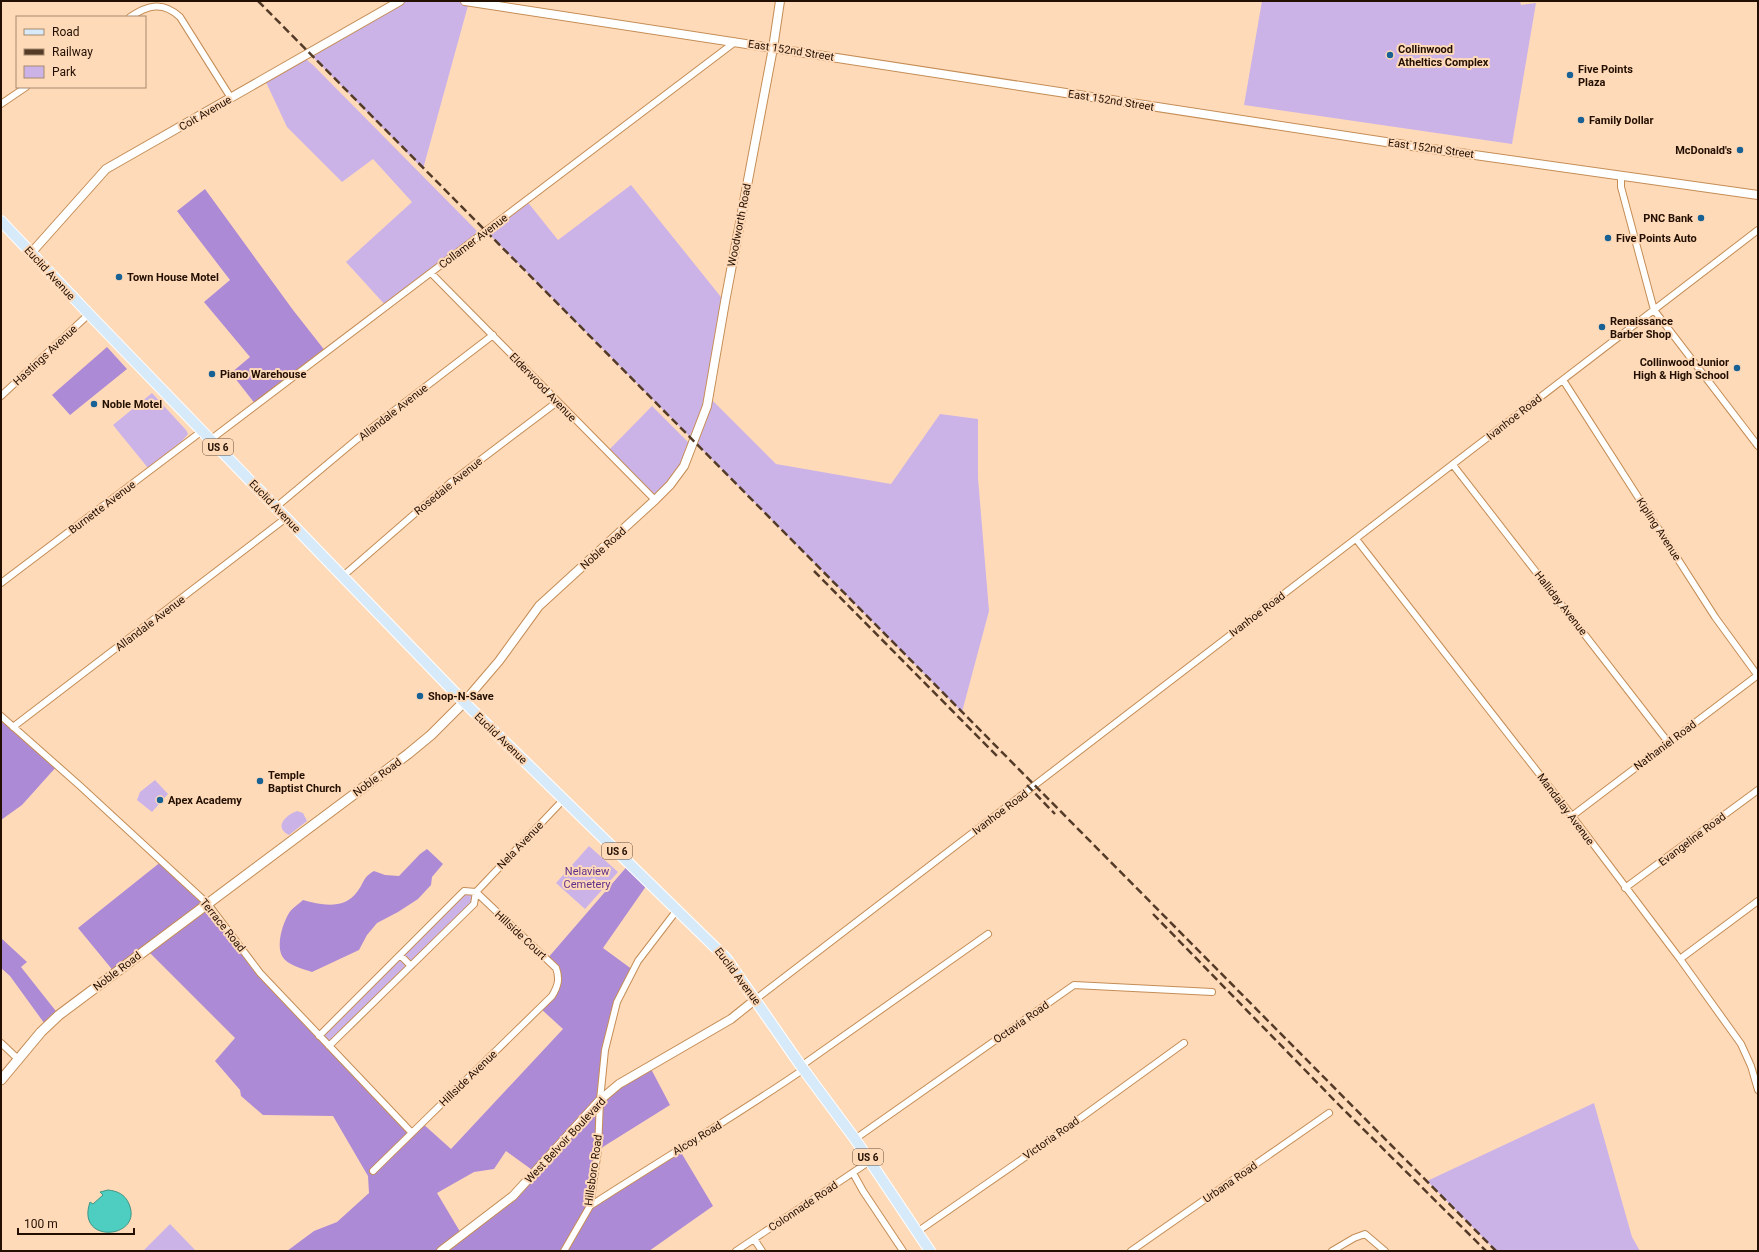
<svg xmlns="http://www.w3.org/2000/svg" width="1759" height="1252" viewBox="0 0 1759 1252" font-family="Roboto,sans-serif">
	<rect width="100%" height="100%" fill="#ffdab9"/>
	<path fill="#cbb3e8" d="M400,1l69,1 -46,167 -115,-117z
		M1262,1h258l1,4 15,-2 -24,141 -268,-39z
		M302,56l11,9 168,170 -94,72 -41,-45 66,-60 -39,-43 -31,23 -55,-55 -23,-49z
		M631,185l94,117 -17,94 68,68 115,20 49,-70 38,5v59l11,133 -27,101 -476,-481 40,-31 32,40z
		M152,393l34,37 2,4 -6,7 -34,27 -35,-43z
		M652,406l40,40 -8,19 -29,35 -48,-48z
		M155,780l13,14 -16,18 -15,-12 3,-8z
		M297,811l6,2 4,8 -18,14c-16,-8 -3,-20 8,-24z
		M589,846l29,26 -33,37 -29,-26z
		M464,891l12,1 -2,12 -145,142 -10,-10z
		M1594,1103l38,134 8,14h-144l-69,-70z
		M170,1224l26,27h-53z"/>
	<path fill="#ad8ad5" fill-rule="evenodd" d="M205,189l88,121 33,42 -70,53 -25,-32 19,-16 -46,-55 26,-22 -53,-69z
		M107,347l20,22 -57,46 -18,-20z
		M1,716l56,50 -35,39 -21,15z
		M427,849l16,15 -11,13 -1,8 -13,14 -20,13 -21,11 -10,12 -8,15 -47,22c-9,-3 -25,-7 -30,-16 -6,-12 1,-33 7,-43 3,-5 10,-9 14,-13 18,5 41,10 54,-8 8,-10 5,-14 17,-21l11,4 14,1 21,-22z
		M162,861l46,43 52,69 152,160 10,-10 29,26 112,-120 -23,-21 12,-12 7,-21 -12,-16 83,-96 19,19 -46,66 30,22 -16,32 -12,48 -5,49 50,-32 20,38 -72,45 -8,55 89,-56 34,57 -64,45h-362l27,-20 23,-9 32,-29 -1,-17 -35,-60 -70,-1 -22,-19 -1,-6 -25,-29 20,-23 -89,-89 -31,24 -37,-45zM506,1151l29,21 -22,24 -51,39 -25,-42 37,-21 20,-3z
		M1,938l26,24 -6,5 38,48 -12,12 -37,-51 -9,-8z"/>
	<path fill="#4dcec0" stroke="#409586" d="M108,1190c9,1 17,4 21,14 15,35 -54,41 -39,-2l3,2 10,-9 -3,-3z"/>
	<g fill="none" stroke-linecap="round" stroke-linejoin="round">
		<defs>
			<path id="minor" d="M130,17c18,-12 33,-16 50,0l51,81
				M1,104l25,-17
				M1621,176v11l33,123 104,136
				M431,273l224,227
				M1563,380l152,237 43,59
				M1,396l88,-82
				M210,440l525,-398
				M1453,465l215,277
				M276,507l80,-67 137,-105
				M1356,539l216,277 108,143 61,85 10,22 7,24
				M343,576l107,-93 107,-81
				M1,583l201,-152
				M1,716l78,69 129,119 52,69 152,160
				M13,727l273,-209
				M1572,816l186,-141
				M1625,888l133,-98
				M400,955l11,11
				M1680,959l78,-58
				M756,999l1002,-769
				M319,1036l145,-145 12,1 -2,12 -145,142
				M1,1043l17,16
				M801,1066l187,-132
				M855,1139l219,-154 138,7
				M373,1171l179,-175c6,-10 8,-17 4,-28l-80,-76 88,-93
				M853,1173l10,18 40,60
				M590,1206c71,-46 144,-89 214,-137
				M917,1232l140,-97 127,-92
				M754,1239l8,12
				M564,1251l26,-45 8,-56 2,-50 5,-50 12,-48 21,-41 39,-51
				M736,1251l134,-90
				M1131,1251l198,-138
				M1332,1251l22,-13 11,-4 20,17"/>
			<path id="tertiary" d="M465,1l960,147 333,47
				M32,252l74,-83 294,-168
				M464,702l35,-41 40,-55 116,-106 15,-15 14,-19 23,-60 18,-104 48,-254 7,-47
				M441,1251l72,-55 87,-96 19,-16 112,-65 25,-20"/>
			<path id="secondary" d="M1,1080l40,-48 18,-17 349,-261 23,-19 33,-33"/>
			<path id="primary" d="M1,221l88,93 375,388 262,256 75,108 54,73 75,112"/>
		</defs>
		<use href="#minor" stroke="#c48d55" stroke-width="8"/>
		<use href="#tertiary" stroke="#c48d55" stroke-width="10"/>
		<use href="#secondary" stroke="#c48d55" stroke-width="11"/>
		<use href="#primary" stroke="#fff" stroke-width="12"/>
		<use href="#minor" stroke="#fff" stroke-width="6"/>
		<use href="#tertiary" stroke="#fff" stroke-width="8"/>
		<use href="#secondary" stroke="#fff" stroke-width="9"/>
		<use href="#primary" stroke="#d7eafa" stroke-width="10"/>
		<path stroke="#533b28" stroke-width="2.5" stroke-dasharray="8 4" stroke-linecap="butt" d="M258,1l1238,1250
			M814,571l183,185
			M1027,785l28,29
			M1153,914l186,191 147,146"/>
	</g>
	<g fill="#176194" stroke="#ffdab9" stroke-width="1.5">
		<circle cx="1390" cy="55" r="4"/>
		<circle cx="1570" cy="75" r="4"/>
		<circle cx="1581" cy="120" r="4"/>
		<circle cx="1740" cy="150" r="4"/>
		<circle cx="1701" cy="218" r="4"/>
		<circle cx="1608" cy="238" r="4"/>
		<circle cx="119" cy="277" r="4"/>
		<circle cx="1602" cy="327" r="4"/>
		<circle cx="1737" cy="368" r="4"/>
		<circle cx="212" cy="374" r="4"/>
		<circle cx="94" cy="404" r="4"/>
		<circle cx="420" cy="696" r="4"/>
		<circle cx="260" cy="781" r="4"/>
		<circle cx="160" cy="800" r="4"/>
	</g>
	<g text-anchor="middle" stroke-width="4" stroke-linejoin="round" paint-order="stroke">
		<g fill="#ffdab9" stroke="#654c38" stroke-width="1">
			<rect x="203" y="439" width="30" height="16" rx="3"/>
			<rect x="602" y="843" width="30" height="16" rx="3"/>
			<rect x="853" y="1149" width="30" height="16" rx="3"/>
		</g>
		<g font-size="10" font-weight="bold" fill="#230f00">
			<text x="218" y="451">US 6</text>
			<text x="617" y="855">US 6</text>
			<text x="868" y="1161">US 6</text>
		</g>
		<g font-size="11" font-weight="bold" fill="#230f00" stroke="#ffdab9" text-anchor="start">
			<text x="1398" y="53">Collinwood<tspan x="1398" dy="13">Atheltics Complex</tspan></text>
			<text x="1578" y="73">Five Points<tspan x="1578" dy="13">Plaza</tspan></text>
			<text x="1589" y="124">Family Dollar</text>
			<text x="1732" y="154" text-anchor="end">McDonald's</text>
			<text x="1693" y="222" text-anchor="end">PNC Bank</text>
			<text x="1616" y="242">Five Points Auto</text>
			<text x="127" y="281">Town House Motel</text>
			<text x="1610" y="325">Renaissance<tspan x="1610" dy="13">Barber Shop</tspan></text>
			<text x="1729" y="366" text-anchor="end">Collinwood Junior<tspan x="1729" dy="13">High &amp; High School</tspan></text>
			<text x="220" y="378">Piano Warehouse</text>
			<text x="102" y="408">Noble Motel</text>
			<text x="428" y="700">Shop-N-Save</text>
			<text x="268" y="779">Temple<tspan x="268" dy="13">Baptist Church</tspan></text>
			<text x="168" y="804">Apex Academy</text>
		</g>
		<g font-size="11" fill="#230f00" stroke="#ffdab9">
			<text transform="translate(791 50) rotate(9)" y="4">East 152nd Street</text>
			<text transform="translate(1111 100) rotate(9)" y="4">East 152nd Street</text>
			<text transform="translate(205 113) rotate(-30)" y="4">Coit Avenue</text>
			<text transform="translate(1431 148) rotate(8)" y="4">East 152nd Street</text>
			<text transform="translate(739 225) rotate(-79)" y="4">Woodworth Road</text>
			<text transform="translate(473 241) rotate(-37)" y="4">Collamer Avenue</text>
			<text transform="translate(50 273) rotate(47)" y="4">Euclid Avenue</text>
			<text transform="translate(45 355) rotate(-43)" y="4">Hastings Avenue</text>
			<text transform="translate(543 387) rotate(46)" y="4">Elderwood Avenue</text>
			<text transform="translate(393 412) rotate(-38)" y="4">Allandale Avenue</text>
			<text transform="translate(1514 417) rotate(-38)" y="4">Ivanhoe Road</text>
			<text transform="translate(448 486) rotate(-39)" y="4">Rosedale Avenue</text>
			<text transform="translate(275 506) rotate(46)" y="4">Euclid Avenue</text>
			<text transform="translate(102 507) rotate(-37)" y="4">Burnette Avenue</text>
			<text transform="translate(1659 529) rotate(57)" y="4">Kipling Avenue</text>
			<text transform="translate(603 548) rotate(-42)" y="4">Noble Road</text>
			<text transform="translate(1561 603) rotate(52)" y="4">Halliday Avenue</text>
			<text transform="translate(1257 614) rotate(-37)" y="4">Ivanhoe Road</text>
			<text transform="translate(150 623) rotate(-37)" y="4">Allandale Avenue</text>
			<text transform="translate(501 738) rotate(44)" y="4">Euclid Avenue</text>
			<text transform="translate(1665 745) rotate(-37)" y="4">Nathaniel Road</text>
			<text transform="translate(377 777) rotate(-36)" y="4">Noble Road</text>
			<text transform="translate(1566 809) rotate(53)" y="4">Mandalay Avenue</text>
			<text transform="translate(1000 812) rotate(-37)" y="4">Ivanhoe Road</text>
			<text transform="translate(1692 839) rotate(-37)" y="4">Evangeline Road</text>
			<text transform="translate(520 845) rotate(-46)" y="4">Nela Avenue</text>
			<text transform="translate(223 925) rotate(51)" y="4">Terrace Road</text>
			<text transform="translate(521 935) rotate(43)" y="4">Hillside Court</text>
			<text transform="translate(117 971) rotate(-37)" y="4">Noble Road</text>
			<text transform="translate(738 976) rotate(53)" y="4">Euclid Avenue</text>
			<text transform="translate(1021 1022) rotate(-35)" y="4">Octavia Road</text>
			<text transform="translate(468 1078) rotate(-44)" y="4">Hillside Avenue</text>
			<text transform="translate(697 1138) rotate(-31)" y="4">Alcoy Road</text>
			<text transform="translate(1051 1138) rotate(-35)" y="4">Victoria Road</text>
			<text transform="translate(565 1140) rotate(-47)" y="4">West Belvoir Boulevard</text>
			<text transform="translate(593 1170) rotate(-82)" y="4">Hillsboro Road</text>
			<text transform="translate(1230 1182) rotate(-35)" y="4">Urbana Road</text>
			<text transform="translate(803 1206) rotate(-34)" y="4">Colonnade Road</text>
		</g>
		<g font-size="11" fill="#60318a" stroke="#ffdab9">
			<text x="587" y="875">Nelaview<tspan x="587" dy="13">Cemetery</tspan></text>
		</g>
	</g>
	<rect width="1759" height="1252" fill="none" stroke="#230f00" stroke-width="4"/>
	<rect x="16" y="16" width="130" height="72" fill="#ffdab9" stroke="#a7896f"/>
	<rect x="24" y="29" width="20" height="6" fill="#d7eafa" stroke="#a7896f"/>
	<text x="52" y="36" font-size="12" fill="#230f00">Road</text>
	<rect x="24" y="49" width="20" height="6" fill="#533b28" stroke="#a7896f"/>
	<text x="52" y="56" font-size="12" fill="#230f00">Railway</text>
	<rect x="24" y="66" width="20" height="12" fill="#cbb3e8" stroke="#a7896f"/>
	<text x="52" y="76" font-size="12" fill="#230f00">Park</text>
	<path d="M18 1228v6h116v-6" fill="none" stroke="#230f00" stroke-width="2"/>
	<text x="24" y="1228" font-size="12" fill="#230f00" stroke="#ffdab9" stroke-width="3" paint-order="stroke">100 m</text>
</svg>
